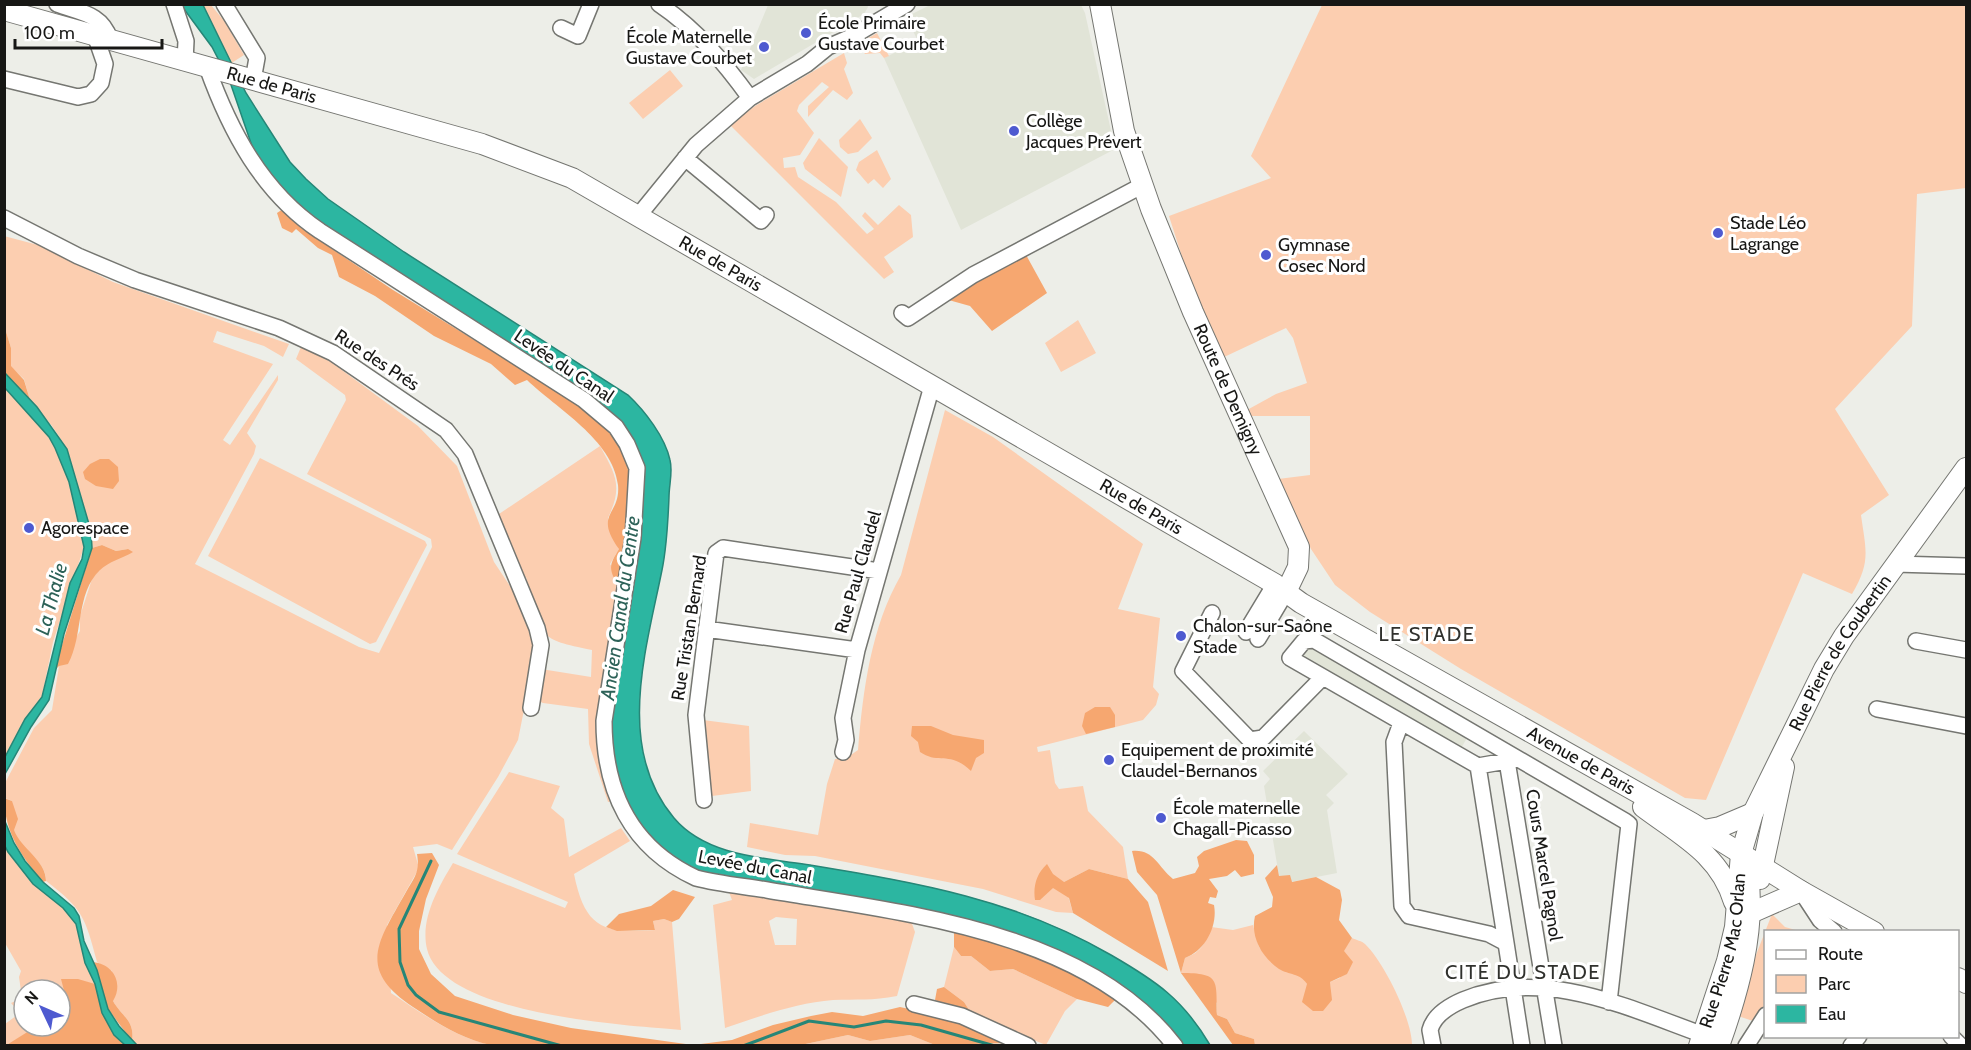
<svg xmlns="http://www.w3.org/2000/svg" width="1971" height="1050" viewBox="0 0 1971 1050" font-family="Cabin,sans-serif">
	<rect width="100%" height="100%" fill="#edeee8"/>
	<path fill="#e1e4d7" d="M768,5l99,-1 1,3 -4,7 -110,65 -13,-9z
		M930,5h151l4,8 30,136 -154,81 -77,-172 34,-17 -12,-24z
		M1309,644l159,92 -9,16 -159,-93z
		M1304,731l44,43 -22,21 8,8 -7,7 10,63 -46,9 -12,-6 -15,-90 6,-7 -7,-8z"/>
	<path fill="#fcceb0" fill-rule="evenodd" d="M203,5h8l14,17 19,33 -14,9z
		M1322,5h644v183l-49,6 -5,132 -77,83 54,86 -28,20c5,36 10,47 -9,79l-49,-21 -97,227 -21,-2 -224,-129 -91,-57 -35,-27 -24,-36 -33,-70 32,-4v-59h-61l-2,-6 29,-16 31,-11 -14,-45 -7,-10 -64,30 -38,-95 -15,-47 102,-38 -20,-22z
		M877,33l12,23 -5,2 -4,-5 -15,1 -7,-10z
		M844,53l3,10 -3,6 9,24 -6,7 -14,-10 -25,27v-11l21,-19 -7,-5 -23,23 -2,6 17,22 -14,22 -17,3 1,10 11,-1 3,10 38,25 31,32 7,-5 -12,-13 3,-4 13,13 21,-20 12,10 2,22 -29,20 10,15 -10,7 -154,-154 25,-19z
		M670,70l13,16 -40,33 -14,-16z
		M860,119l12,19 -14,14 -10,2 -8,-7 -1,-7z
		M819,138l29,29 -7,30 -36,-28 -2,-6z
		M877,150l14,29 -8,9 -9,-9 -6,5 -12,-14 3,-8z
		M4,236l34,9 75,37 176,62 -6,13 -19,-11 -47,-15 -4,11 60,22 -50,76 7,5 48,-70v5l-31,53 9,13 -2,8 -59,110 164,83 20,6 53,-106 -1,-8 -124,-65 39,-74 -1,-5 -49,-36 5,-12 30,15 87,64 39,40 37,96 32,48 10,39 -18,91 -20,37 -46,73 -15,-6 -24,3 6,21 -32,57 4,68c32,21 63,44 100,52l-354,1 -5,-5c3,-21 -10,-24 -19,-40l-1,-30 -15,-9c-12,-45 -14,-53 -51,-81 0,-21 -21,-26 -29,-42 -6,-11 -4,-26 -5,-38l-7,-3v-15l29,-55 18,-18 7,-44 21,-35v-15l12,-37 9,-11 27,-19 -12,2 -14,-6 -10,3 -1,-17 -24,-82 -15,-23 -22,-26 -6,-21 -13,-12 -2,-11 2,-8 -7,-23z
		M1078,320l18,33 -35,19 -16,-29z
		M5,388l44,49 6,11 14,34 15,65 -31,95 -11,55 -17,22 -20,38z
		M945,410l48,27 150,107 -25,65 42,9 -7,69 6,7 -3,11 -13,15 -106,27 1,5 12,-2 5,33 4,6 24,-3 5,25 35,36 5,32 -39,-10 -25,13 9,31 -17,-1 -73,-23 -168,-33 -30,-1 -38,-8 3,-24 68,12 9,-51 8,-25h10l13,-9c5,-60 13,-123 43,-175z
		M600,446c16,29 23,40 8,72l11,31 -9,15 9,15 -7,222 -4,1 -19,-58 -1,-35 -45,-6 -7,-3 5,-31 50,8 1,-27c-55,-11 -47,-12 -68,-62l4,-3 -2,-8 -5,1 -25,-62z
		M260,458l165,83 2,4 -51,97 -6,2 -162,-88z
		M703,720l46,6 2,65 -39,5z
		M509,772l51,14 -9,22 13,11 5,38 52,-29 9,13 -56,33c11,54 29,60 81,56l-2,-9 11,-2 8,3 9,108c-56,-5 -238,-15 -254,-81 -7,-30 11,-61 26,-86l112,45 3,-6 -111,-48z
		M4,846l29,38 30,24 13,16 9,39 10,21 7,29 -97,32v-21l15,-11 -9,-10 11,-5 -3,-21 2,-6 -16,-28zM24,990h36v36h-36z
		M729,892l182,29 4,11 -18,64c-25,5 -40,3 -64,4 -37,3 -73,16 -108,28l-12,-123 19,-5zM776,917l21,2 -1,26h-21l-6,-24z
		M1772,914l13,13 14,4 -33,1 -1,75 -12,14 -15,-5 16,-56z
		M1253,925l6,22 21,22 23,8 4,7 24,16 -1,-18 10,-4 4,-28 8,-12c4,2 10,3 13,6 19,18 47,75 47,101h-157l-1,-6 -19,-6 -8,-14 -10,-4v-12l-36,-30 4,-15c17,-6 20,-15 26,-31l22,3z
		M954,947l7,9h10l19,15 23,-2 64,30 -12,12 -19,34 -73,-29 -9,-14 -20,-15z
		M848,1035l22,6 40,-6 25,10 -139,1z"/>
	<path fill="#f6a770" d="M283,209l18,19 92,62 190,117c9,7 22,14 29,23 31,42 13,103 7,149l-5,-1c-6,-12 -2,-17 5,-29 -26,-36 2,-34 -1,-64 -5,-45 -62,-77 -91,-105l-12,5 -24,-21 -57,-28 -59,-40 -36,-19 -7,-22 -14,-7 -22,-19 -4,4 -10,-5 -5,-15z
		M1025,253l22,40 -55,38 -22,-25 -25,-7z
		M4,325l7,23v18l13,14 6,20 -25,-27z
		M100,459h9l9,8 1,14 -6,8 -17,-3 -11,-7 -2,-7 7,-8z
		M102,545l14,6 12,-2 5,3c-10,6 -25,10 -33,18 -25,24 -16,65 -32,94l-9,2 -5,5 38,-123z
		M1095,707h15l5,8v12l-29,7 -4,-8 3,-13z
		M912,726h19l22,9 31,5v13l-8,5 -5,13c-22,-21 -32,-6 -51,-19l-2,-10 -7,-6z
		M4,798l8,3 6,18 -4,11c7,19 32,30 32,51l-3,1c-22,-26 -38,-49 -39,-84z
		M1236,840l11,1 7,14v19l-13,3 -6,-7 -8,6 -18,3 9,12 -2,7 -6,-1 -2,6 6,2c4,21 -9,46 -29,53l-4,15c40,0 35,7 36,42l10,4 8,14 19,6 1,6h-22l-52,-72 -24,-78 -20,-23 -5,-21c22,-2 25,15 41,28l22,-6 4,-7 -2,-9 7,-6z
		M432,853l7,12 -13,34 -7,32v18l12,25 24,22 58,19 58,13 122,17 39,-5 41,-15 38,-9 21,-4 31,4 37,-9 59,13 51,23 -75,2 -25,-10 -40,6 -22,-6 -52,11 -305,-1c-29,-6 -54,-22 -78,-38 -57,-38 -35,-65 -7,-115 9,-16 14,-20 11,-38z
		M1047,864l6,10 11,8 25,-13 39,10 20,23 20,69 -95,-58 -4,-15 -16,-10 -13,12h-5c-2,-13 1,-26 12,-36z
		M1277,865l2,11 11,-1 2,7 24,-5 24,13 2,10 -3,20 13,18 -8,13 9,11 -6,12 -17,8 2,18 -9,11h-10l-11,-9 5,-18c-7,-11 -18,-9 -28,-15 -17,-12 -29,-32 -24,-53l17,-9 1,-10 -8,-19z
		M673,890l22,7 -16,22 -7,3 -8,-3 -11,2 2,9 -38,1 -11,-4 13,-13 32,-8z
		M954,932c58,14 112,36 163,66l-9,9 -31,-8 -64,-30 -23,2 -19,-15h-10l-7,-9z
		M93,962c20,2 31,21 20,39 9,16 22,19 19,40l-24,-32z
		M61,979h17l17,5c6,25 12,44 30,61l-120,1 32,-20h23v-21l6,-7z
		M944,987l20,15 9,14 -38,-16 2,-11z"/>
	<path fill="#2cb6a1" stroke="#268677" stroke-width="1.5" d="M181,5h22l43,88 44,69 16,17 22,20 76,53 224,143c17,16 37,42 42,65 3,12 -1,25 -1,37 -1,24 -2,49 -7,73 -16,80 -47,178 12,248 32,38 90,40 136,47 108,18 205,34 301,90 45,26 72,44 99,90h-29l-16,-18 -139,-85 -317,-66 -20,-8 -41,-31 -24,-34 -16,-60 29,-207 -8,-97 -335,-230 -41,-60 -23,-67 -18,-35z
		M5,373l32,34 30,42 24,82 1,17 -28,86 -15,66 -18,27 -26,47v-17l20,-38 17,-22 28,-114 12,-24 2,-12 -15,-65 -14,-34 -6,-11 -44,-49z
		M4,819l10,24 11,18 18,21 31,26 5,8 5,25 13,29 11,39 11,17 18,19h-12l-11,-10 -12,-22 -7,-29 -10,-21 -9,-39 -13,-16 -30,-24 -25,-32 -3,-6z"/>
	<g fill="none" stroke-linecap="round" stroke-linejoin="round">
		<path stroke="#268677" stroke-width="3" d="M431,861l-32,68 1,33 8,23 8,10 23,17 123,34
			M743,1046l66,-25 45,6 32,-6 35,4 74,21"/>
		<defs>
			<path id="minor" d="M57,4c24,9 44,9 53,35
				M174,4l12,37 -1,20
				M224,4l33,54 -4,22
				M659,4c37,25 65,58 91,94
				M561,28l17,8 13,-32
				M207,67c23,64 55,125 113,164l264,169 32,27 11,17 10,24 -4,70 -29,183c0,70 27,127 92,157 23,6 47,8 71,12 135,23 319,40 408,156
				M4,79l74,18 13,-3 10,-11 4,-19 -10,-29
				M685,158l76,63 5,-6
				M639,215l57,-70 54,-47 57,-34 21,-17 25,-11 54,-32
				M4,218l74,38 57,24 144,48 54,25 113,77 19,24 72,174 4,17 -10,63
				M902,313l6,5 65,-43 170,-90
				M1895,564l71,2
				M1212,613l-29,58 67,69 13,-2 60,-61
				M706,629l151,21
				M1246,632l29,-48
				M1258,639l28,-47
				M1916,641l50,9
				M1877,709l89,17
				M1401,723l-7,19 8,164 7,10 80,18 17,9 16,103
				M843,752l3,-12 -3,-22 14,-68 75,-264
				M1518,759l-40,7 -188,-108 14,-17 10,-1 311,181 4,3 -20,178
				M1507,761l47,285
				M1478,766l28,177
				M704,800l-8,-85 20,-162 7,-5 156,23
				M1801,891l19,29 14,12
				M914,1004l48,12 66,30
				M1951,1036l10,10
				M1433,1046l-3,-16c4,-15 19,-24 33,-30 83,-35 171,11 249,38
				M1746,1046l20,-31
				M1851,1046l8,-10"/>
			<g id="major">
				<path id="s1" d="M1100,4l24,127 27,78 42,103 106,235 -1,20 -12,25"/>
				<path id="s2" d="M4,10l478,134 90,34 703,406 26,19 391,220 109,68 73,41"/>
				<path d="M1643,807c37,28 77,47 91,95"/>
				<path d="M1704,830l16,-3 33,-14"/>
				<path d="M1760,879l24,-112"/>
				<path d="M1753,912l48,-21"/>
				<path d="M1958,978l8,5"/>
				<path id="s3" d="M1699,1046l28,-85 8,-34 6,-73 12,-41 71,-144 20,-33 122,-168"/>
				<path d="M1719,1046c19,-53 37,-115 29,-171"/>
			</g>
		</defs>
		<use href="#minor" stroke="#757671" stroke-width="18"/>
		<use href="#major" stroke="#757671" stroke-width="22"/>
		<use href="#minor" stroke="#fff" stroke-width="15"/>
		<use href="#major" stroke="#fff" stroke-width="20"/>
	</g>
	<g fill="#4e5ad0" stroke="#fff" stroke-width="2">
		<circle cx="806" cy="33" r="6"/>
		<circle cx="764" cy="47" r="6"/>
		<circle cx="1014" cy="131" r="6"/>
		<circle cx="1718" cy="233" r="6"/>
		<circle cx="1266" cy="255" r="6"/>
		<circle cx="29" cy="528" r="6"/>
		<circle cx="1181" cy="636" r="6"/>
		<circle cx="1109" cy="760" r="6"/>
		<circle cx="1161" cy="818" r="6"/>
	</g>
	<g text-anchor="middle" stroke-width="6" stroke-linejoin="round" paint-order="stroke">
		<g font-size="18" fill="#171715" stroke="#fff" text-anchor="start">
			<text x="818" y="29">École Primaire<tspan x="818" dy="21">Gustave Courbet</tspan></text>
			<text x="752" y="43" text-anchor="end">École Maternelle<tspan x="752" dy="21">Gustave Courbet</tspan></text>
			<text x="1026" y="127">Collège<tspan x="1026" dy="21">Jacques Prévert</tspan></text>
			<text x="1730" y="229">Stade Léo<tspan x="1730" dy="21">Lagrange</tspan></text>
			<text x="1278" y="251">Gymnase<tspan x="1278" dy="21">Cosec Nord</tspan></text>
			<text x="41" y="534">Agorespace</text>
			<text x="1193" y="632">Chalon-sur-Saône<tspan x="1193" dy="21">Stade</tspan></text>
			<text x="1121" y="756">Equipement de proximité<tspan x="1121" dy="21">Claudel-Bernanos</tspan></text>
			<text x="1173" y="814">École maternelle<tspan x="1173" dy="21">Chagall-Picasso</tspan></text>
		</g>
		<g font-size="18" fill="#171715" stroke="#fff">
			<text dy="6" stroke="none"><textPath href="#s2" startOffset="278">Rue de Paris</textPath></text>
			<text dy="6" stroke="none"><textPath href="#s2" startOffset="764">Rue de Paris</textPath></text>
			<text transform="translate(377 360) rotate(33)" y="6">Rue des Prés</text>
			<text transform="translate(564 366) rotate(34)" y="6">Levée du Canal</text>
			<text dy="6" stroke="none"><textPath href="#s1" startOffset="408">Route de Demigny</textPath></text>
			<text dy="6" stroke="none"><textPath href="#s2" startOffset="1250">Rue de Paris</textPath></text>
			<text transform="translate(858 572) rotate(-74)" y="6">Rue Paul Claudel</text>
			<text transform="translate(689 628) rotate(-81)" y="6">Rue Tristan Bernard</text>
			<text dy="6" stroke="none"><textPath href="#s3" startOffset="423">Rue Pierre de Coubertin</textPath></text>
			<text dy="6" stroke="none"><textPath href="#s2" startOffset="1758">Avenue de Paris</textPath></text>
			<text transform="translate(1544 865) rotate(81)" y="6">Cours Marcel Pagnol</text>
			<text transform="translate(755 867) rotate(11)" y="6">Levée du Canal</text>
			<text dy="6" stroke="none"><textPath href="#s3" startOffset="99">Rue Pierre Mac Orlan</textPath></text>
		</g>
		<g font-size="20" font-style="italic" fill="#2d6258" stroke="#fff">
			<text transform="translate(51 599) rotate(-75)" y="7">La Thalie</text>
			<text transform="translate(620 608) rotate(-82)" y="7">Ancien Canal du Centre</text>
		</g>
		<g font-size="20" letter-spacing="1.5" fill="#30312d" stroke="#fff">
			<text x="1427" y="641">LE STADE</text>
			<text x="1523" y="979">CITÉ DU STADE</text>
		</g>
	</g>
	<rect width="1971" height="1050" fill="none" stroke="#171715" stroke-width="12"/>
	<rect x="1764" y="930" width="195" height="108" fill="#ffffff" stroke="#a2a2a1" stroke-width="1.5"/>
	<rect x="1776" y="950" width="30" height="9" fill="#ffffff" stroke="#a2a2a1" stroke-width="1.5"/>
	<text x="1818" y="960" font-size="18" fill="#171715">Route</text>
	<rect x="1776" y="975" width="30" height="18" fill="#fcceb0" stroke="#a2a2a1" stroke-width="1.5"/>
	<text x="1818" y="990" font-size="18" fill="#171715">Parc</text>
	<rect x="1776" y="1005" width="30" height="18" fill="#2cb6a1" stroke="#a2a2a1" stroke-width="1.5"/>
	<text x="1818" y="1020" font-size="18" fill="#171715">Eau</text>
	<g transform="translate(42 1008) rotate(314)"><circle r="28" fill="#ffffff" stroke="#a2a2a1" stroke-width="1.5"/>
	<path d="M0-4.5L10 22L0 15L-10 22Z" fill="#4e5ad0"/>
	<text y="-9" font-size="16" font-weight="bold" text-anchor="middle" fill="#171715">N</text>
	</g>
	<path d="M15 39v9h147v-9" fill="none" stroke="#171715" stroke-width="3"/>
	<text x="24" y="39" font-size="18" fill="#171715" stroke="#ffffff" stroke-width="4.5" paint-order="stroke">100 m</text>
</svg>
